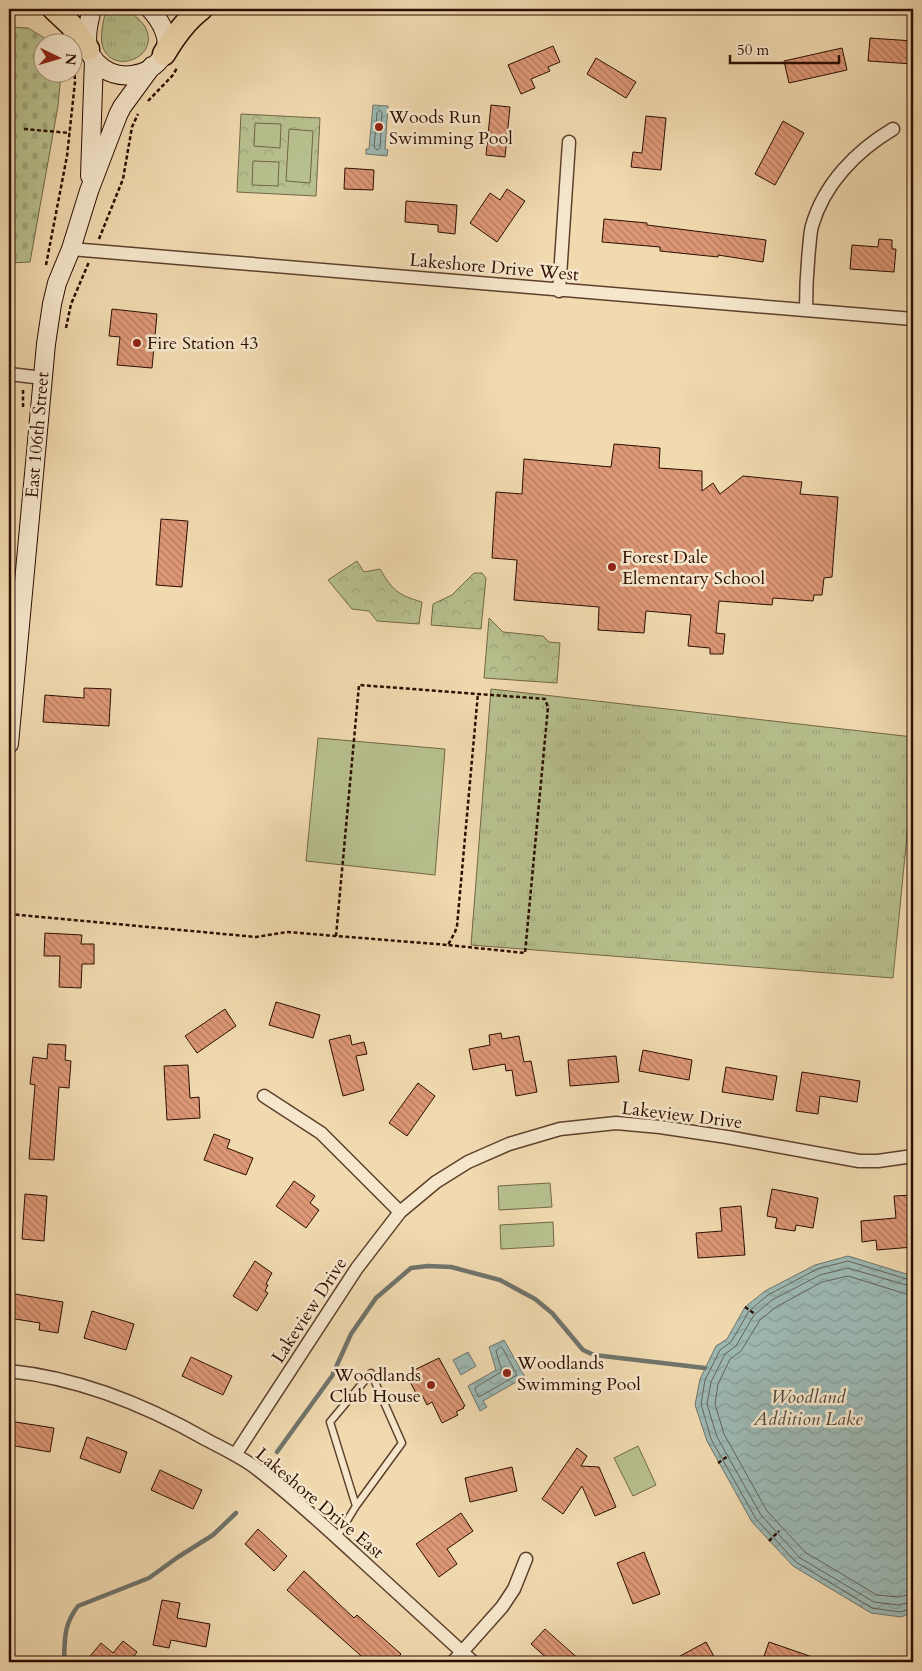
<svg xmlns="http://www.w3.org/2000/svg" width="922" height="1671" viewBox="0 0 922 1671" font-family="Cardo,serif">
	<defs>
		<pattern id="grass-tufts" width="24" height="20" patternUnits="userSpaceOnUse" patternTransform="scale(1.25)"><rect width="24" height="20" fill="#b7c08e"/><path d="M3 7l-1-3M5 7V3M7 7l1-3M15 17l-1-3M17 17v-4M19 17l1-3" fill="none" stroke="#9ea479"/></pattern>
		<pattern id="forest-crowns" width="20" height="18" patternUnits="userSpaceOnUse" patternTransform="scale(1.25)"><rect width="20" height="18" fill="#b7c08e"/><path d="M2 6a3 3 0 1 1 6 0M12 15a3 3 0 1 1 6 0" fill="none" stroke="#9ea479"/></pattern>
		<pattern id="cemetery-stones" width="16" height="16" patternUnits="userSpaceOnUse" patternTransform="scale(1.25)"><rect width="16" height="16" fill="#b7c08e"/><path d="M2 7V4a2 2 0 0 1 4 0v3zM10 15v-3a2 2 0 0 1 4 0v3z" fill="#9ea479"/></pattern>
		<pattern id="water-waves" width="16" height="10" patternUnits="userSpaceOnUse" patternTransform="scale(1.25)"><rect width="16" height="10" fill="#9db9b4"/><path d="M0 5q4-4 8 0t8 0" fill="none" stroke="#879e99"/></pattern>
		<pattern id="building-back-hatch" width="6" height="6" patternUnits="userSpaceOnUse" patternTransform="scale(1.25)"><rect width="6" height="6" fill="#de9877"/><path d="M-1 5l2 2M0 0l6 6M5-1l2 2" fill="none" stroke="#b47a5f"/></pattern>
	</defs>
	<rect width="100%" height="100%" fill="#f1dab0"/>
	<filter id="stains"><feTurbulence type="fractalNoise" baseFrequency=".004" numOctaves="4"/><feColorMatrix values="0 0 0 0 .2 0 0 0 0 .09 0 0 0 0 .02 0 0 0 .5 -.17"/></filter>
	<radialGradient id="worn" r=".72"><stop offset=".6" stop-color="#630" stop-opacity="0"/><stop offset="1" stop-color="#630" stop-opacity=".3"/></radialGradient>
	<path fill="url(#grass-tufts)" stroke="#726647" d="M106,9h21c5,5 13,10 17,16 20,32 -34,53 -42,19 -2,-10 2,-25 4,-35z
		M491,689l422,48v37l-20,204 -422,-33z"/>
	<path fill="url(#forest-crowns)" stroke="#726647" d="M241,114l79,4 -4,78 -79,-4z
		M357,561l7,11 16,-3c13,22 18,26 42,33l-3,22 -42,-3 -8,-10 -17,-2 -24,-29z
		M474,573h8l4,5 -5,51 -50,-4 2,-21 19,-9z
		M489,618l14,14 40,4 6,6 11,1 -3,40 -73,-5z"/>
	<path fill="url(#cemetery-stones)" stroke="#726647" d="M9,27l19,1 23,14h-9v30l19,1 -3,33 -28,156 -21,1z"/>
	<path fill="#b7c08e" stroke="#726647" d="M255,123l26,1 -1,24 -26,-2z
		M289,129l24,2 -3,52 -24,-2z
		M253,161l26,1 -1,24 -26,-1z
		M318,738l127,11 -10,126 -129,-14z
		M550,1183l2,24 -53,3 -1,-24z
		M553,1222l1,24 -53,3 -1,-24z
		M638,1446l18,39 -23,11 -19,-38z"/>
	<path fill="url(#water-waves)" stroke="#70746c" d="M373,105l15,1 -3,43 3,1 -1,6 -21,-2v-5h3z
		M848,1256l65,20v336l-12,5 -30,-4 -78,-47 -41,-44 -45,-81 -12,-36 5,-26 16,-33 11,-7 18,-32 20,-16 50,-26z
		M504,1340l21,37 -42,24 4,6 -7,4 -12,-25 28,-16 -7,-23z
		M468,1352l8,14 -15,9 -8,-15z"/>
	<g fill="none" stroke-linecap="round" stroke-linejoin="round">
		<path stroke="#64635a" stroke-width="1" d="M380,110l2,3 -2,35 -3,2 -3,-3 3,-34z
			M913,1281l-65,-20 -31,8 -49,26 -19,16 -18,31 -11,8 -15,30 -4,24 10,35 45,80 40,43 76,46 28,4 13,-4
			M913,1287l-65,-19 -28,7 -48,25 -18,15 -18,31 -11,8 -14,28 -4,22 10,33 44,78 39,43 74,44 25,3 14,-4
			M913,1295l-7,-1 -58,-18 -26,6 -46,25 -16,13 -19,31 -11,8 -12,25 -3,20 9,30 43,77 38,41 72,43 21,2 15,-3
			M501,1347l2,2 14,26 -38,22 -4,-7 1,-3 25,-15v-4l-5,-17z"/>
		<path stroke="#70746c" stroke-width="4.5" d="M277,1452l55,-76 19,-42 25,-36 35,-30 17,-2 23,1 49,13 35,19 17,14 31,37 11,5 111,13
			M64,1662c1,-23 -1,-36 14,-56l71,-28 29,-21 35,-22 23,-22"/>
	</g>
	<path fill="url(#building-back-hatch)" stroke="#2c0d00" d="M870,38l43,3v23l-45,-3z
		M553,46l7,16 -12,5 2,4 -19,8 4,9 -14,6 -13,-29z
		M842,48l5,22 -58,13 -5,-22z
		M596,58l40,24 -10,16 -39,-24z
		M491,105l19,2 -5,50 -19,-2z
		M646,116l20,2 -5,52 -30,-3 2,-15 9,1z
		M783,121l21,12 -29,52 -20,-11z
		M345,168l29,2 -1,20 -29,-1z
		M507,189l18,12 -28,41 -27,-19 20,-30 10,7z
		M406,201l51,4 -2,29 -17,-2v-7l-33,-3z
		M604,219l43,4v2l119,15 -3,22 -45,-7v2l-58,-6v-4l-58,-5z
		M879,239l13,1v9h4l-2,23 -44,-3 2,-24 26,2z
		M112,309l45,5 -5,54 -35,-3 3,-28 -11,-1z
		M614,444l46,4 -1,20 43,3v20l11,-8 7,11 23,-18 59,6 -2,12 38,3 -6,80 -8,1 -2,17h-8l-1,6 -40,-3 -1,7 -53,-4 -3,32 9,1 -2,20h-13v-6l-22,-2 3,-31 -45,-4 -2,22 -46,-3 1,-23 -85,-7 3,-40 -25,-2 4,-66 26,2 2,-35 87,8z
		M161,519l27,2 -6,66 -26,-2z
		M84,688l27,1 -2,37 -66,-4 2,-27 39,3z
		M45,933l37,2 -1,9h13v20h-12l-1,24 -22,-1 1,-31h-16z
		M276,1002l44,13 -7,23 -44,-13z
		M225,1009l11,17 -39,27 -12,-17z
		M501,1033l1,6 17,-3 5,26 7,-1 6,31 -21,4 -4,-26 -6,1 -1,-7 -32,6 -4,-21 21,-4 -1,-10z
		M350,1035l2,10 12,-3 3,12 -11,2 8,34 -21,6 -14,-56z
		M48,1044l18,1 -1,15 6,1 -2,27 -10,-1 -5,73 -25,-1 6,-74 -5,-1 3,-27 14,2z
		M643,1050l49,10 -3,20 -50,-9z
		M616,1056l3,26 -49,4 -2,-26z
		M188,1065l2,33 9,-1 1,21 -33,2 -3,-54z
		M726,1067l51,9 -4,24 -51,-8z
		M802,1072l58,9 -3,21 -37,-6 -2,18 -22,-3z
		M418,1083l17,13 -28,40 -18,-13z
		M214,1134l16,6 -3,8 26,10 -7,17 -42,-15z
		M294,1181l21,15 -5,7 9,7 -13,18 -30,-22z
		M772,1189l46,9 -5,30 -17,-3 -1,6 -20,-3 2,-10 -10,-2z
		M25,1194l22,2 -3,45 -22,-2z
		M913,1195v52l-36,3 -1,-10 -14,2 -1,-21 35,-3 -2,-22z
		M741,1206l4,49 -47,3 -2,-25 26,-2 -2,-23z
		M255,1261l17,12 -6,11 2,1 -3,6 3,2 -11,18 -24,-15z
		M9,1293l54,9 -5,31 -19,-3 1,-7 -31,-5z
		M92,1311l42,13 -8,26 -42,-12z
		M191,1357l41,19 -9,19 -41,-19z
		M439,1358l26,48 -2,1 1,1 -8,4 2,3 -16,8 -10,-21 -5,3 -5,-10 -4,2 -12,-23z
		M9,1421l45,7 -4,24 -41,-7z
		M87,1437l40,15 -7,21 -40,-15z
		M577,1448l10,8 -6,10 18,1 17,40 -21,9 -13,-30 -19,28 -21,-15z
		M512,1467l5,24 -47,11 -5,-24z
		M160,1470l42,20 -9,19 -42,-19z
		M461,1513l12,18 -26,18 10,15 -18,13 -23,-33z
		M258,1529l29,27 -13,15 -29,-27z
		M644,1552l16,42 -27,10 -16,-41z
		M304,1571l50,47 3,-3 44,39 -7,8h-26l-81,-72z
		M162,1600l18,3 -3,15 33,6 -4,23 -35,-7 -2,8 -16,-3z
		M545,1629l37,33h-31l-20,-18z
		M123,1641l14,11 -8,10h-44l16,-19 12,10z
		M706,1642l11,20h-48z
		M769,1642l52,18v2h-59z"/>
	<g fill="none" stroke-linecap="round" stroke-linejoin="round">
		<defs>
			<path id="lane" d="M337,1537l19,-31 46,-63 -31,-70 -41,49 26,84"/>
			<path id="street" d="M71,249l842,70
				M559,291l10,-149
				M806,310c0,-21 1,-41 3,-61 1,-8 1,-16 3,-23 12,-42 44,-75 81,-97
				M9,374l34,4
				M264,1096l57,37 79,79
				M9,1371c70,7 137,34 198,69 15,8 32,16 46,26 36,27 69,58 103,89 39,36 78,71 117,107
				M235,1455l122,-187 43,-56 36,-30 32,-20 41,-18 51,-15 56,-6 44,4 67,10 132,24h19l35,-5
				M453,1662l49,-55 12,-18 12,-30"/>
			<path id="secondary" d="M92,9c-3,12 -7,26 -4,38 1,6 5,12 9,16 19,20 53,15 67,-9 8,-15 -4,-34 -14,-45
				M90,176l4,-117
				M9,744l37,-400 6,-40 5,-21 14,-34 18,-58 29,-76 4,-8 30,-41"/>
			<path id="highway" d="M54,9l17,16 17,24
				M164,54c10,-17 21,-33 37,-45"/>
		</defs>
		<use href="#lane" stroke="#5d402c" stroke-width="9"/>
		<use href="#street" stroke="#5d402c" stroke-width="15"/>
		<use href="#secondary" stroke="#2c0d00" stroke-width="20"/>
		<use href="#highway" stroke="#2c0d00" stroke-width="25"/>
		<path stroke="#2c0d00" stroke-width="2.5" stroke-dasharray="4 2.5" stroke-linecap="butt" d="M148,101l25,-26 4,-7
			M24,129l46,4
			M99,239l24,-60 9,-52 6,-13
			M46,265l21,-109 8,-74 -1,-22
			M66,328l5,-24 18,-42
			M23,407v-19
			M9,914l247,23 31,-5 161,13 7,-13 2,-6 21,-233
			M336,936l23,-251 186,14 3,8 -23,246 -77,-8
			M745,1307l10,7
			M718,1463l10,-7
			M769,1541l10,-10
			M913,1587v1"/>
		<use href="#lane" stroke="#f6e7cc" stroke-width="6"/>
		<use href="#street" stroke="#f6e7cc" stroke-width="12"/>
		<use href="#secondary" stroke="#f6e7cc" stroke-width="18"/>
		<use href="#highway" stroke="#f1dab0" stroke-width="22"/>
	</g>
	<g fill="#8f2418" stroke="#f6e7cc" stroke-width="2">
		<circle cx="379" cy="127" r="5"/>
		<circle cx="137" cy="343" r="5"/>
		<circle cx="612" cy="567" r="5"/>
		<circle cx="507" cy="1373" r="5"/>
		<circle cx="431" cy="1385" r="5"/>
	</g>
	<g text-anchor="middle" stroke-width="5" stroke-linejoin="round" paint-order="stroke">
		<g font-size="18" fill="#2c0d00" stroke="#f6e7cc" text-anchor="start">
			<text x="389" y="123">Woods Run<tspan x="389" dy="21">Swimming Pool</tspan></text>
			<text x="147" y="349">Fire Station 43</text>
			<text x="622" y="563">Forest Dale<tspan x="622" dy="21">Elementary School</tspan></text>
			<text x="517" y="1369">Woodlands<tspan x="517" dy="21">Swimming Pool</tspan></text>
			<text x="421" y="1381" text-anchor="end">Woodlands<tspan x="421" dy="21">Club House</tspan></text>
		</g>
		<g font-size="18" fill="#2c0d00" stroke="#f6e7cc">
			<text transform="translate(494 267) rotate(5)" y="6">Lakeshore Drive West</text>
			<text transform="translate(37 435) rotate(-85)" y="6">East 106th Street</text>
			<text transform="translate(682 1115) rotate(7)" y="6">Lakeview Drive</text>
			<text transform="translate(309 1310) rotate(-57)" y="6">Lakeview Drive</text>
			<text transform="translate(320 1503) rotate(40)" y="6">Lakeshore Drive East</text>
		</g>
		<g font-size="19" font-style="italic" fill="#54493f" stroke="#f6e7cc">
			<text x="808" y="1403">Woodland<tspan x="808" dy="22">Addition Lake</tspan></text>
		</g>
	</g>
	<rect width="922" height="1671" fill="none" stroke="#f1dab0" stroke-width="30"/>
	<rect x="10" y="10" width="902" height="1651" fill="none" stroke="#2c0d00" stroke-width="2.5"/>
	<rect x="15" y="15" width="892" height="1641" fill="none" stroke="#2c0d00"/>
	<g transform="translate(58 58) rotate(95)"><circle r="24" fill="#f6e7cc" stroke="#a5907a"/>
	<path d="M0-4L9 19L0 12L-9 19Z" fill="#8f2418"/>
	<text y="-8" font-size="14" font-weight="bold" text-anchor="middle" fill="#2c0d00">N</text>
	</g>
	<path d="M730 55v8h109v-8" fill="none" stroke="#2c0d00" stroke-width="2.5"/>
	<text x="737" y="55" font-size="15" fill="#2c0d00" stroke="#f6e7cc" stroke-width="4" paint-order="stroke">50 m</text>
	<rect width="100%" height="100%" filter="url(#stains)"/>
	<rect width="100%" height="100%" fill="url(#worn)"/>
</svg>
